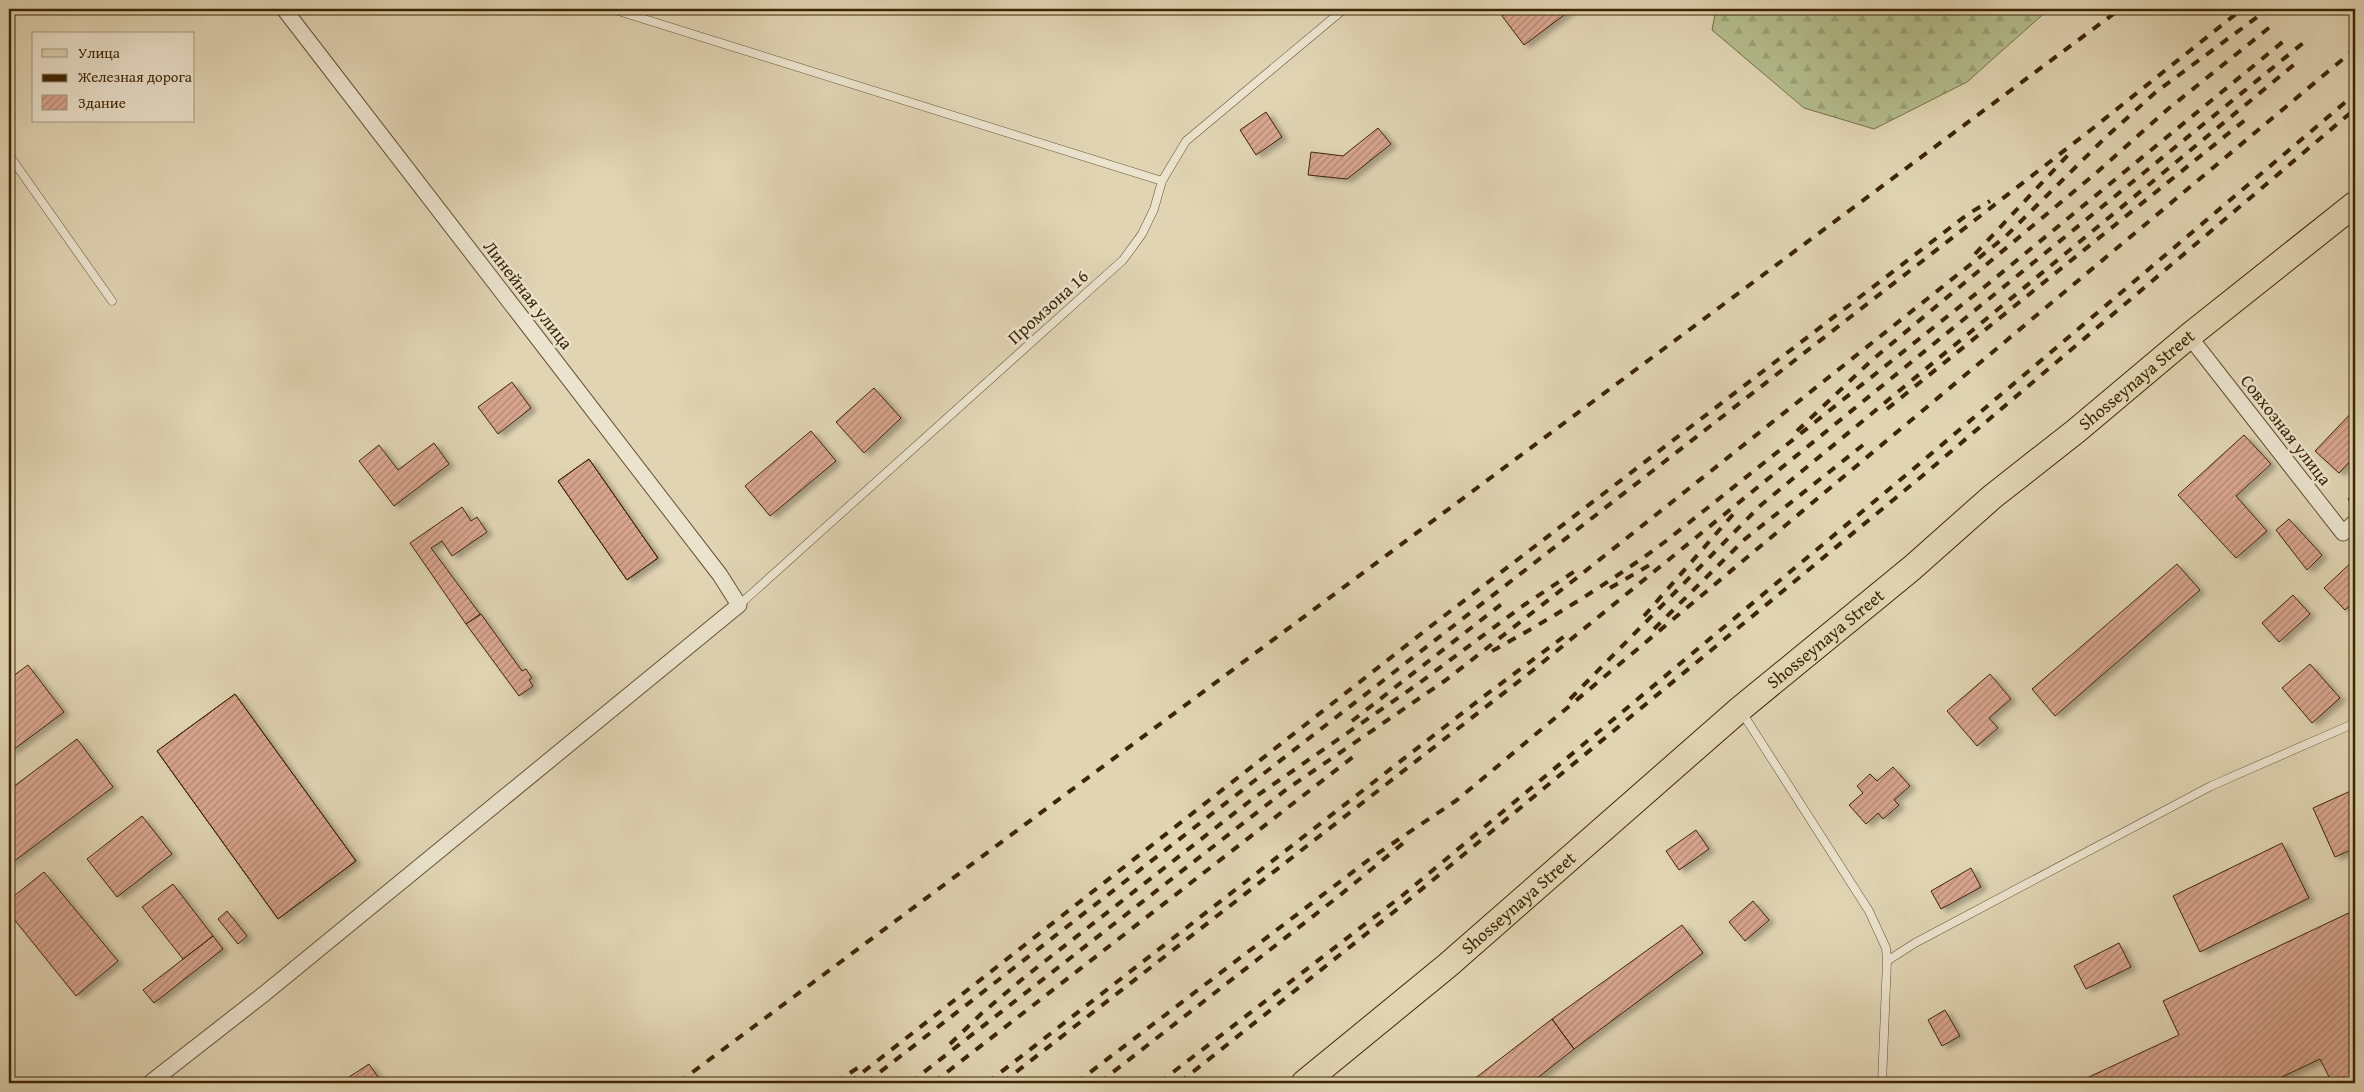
<svg xmlns="http://www.w3.org/2000/svg" width="2364" height="1092" viewBox="0 0 2364 1092" font-family="'Gentium Book Plus',serif">
	<defs>
		<pattern id="forest-firs" width="22" height="20" patternUnits="userSpaceOnUse" patternTransform="scale(1.25)"><rect width="22" height="20" fill="#b3bc8c"/><path d="M5 1l3.5 6h-7zM16 11l3.5 6h-7z" fill="#9ba177"/></pattern>
		<pattern id="building-hatch" width="6" height="6" patternUnits="userSpaceOnUse" patternTransform="scale(1.25)"><rect width="6" height="6" fill="#d8a58f"/><path d="M-1 1l2-2M0 6l6-6M5 7l2-2" fill="none" stroke="#b18673"/></pattern>
		<filter id="shadow"><feDropShadow dx="5.5" dy="3" stdDeviation="2.5" flood-color="#0004"/></filter>
	</defs>
	<rect width="100%" height="100%" fill="#e0d4b3"/>
	<filter id="stains"><feTurbulence type="fractalNoise" baseFrequency=".004" numOctaves="4"/><feColorMatrix values="0 0 0 0 .2 0 0 0 0 .09 0 0 0 0 .02 0 0 0 .5 -.17"/></filter>
	<radialGradient id="worn" r=".72"><stop offset=".6" stop-color="#630" stop-opacity="0"/><stop offset="1" stop-color="#630" stop-opacity=".3"/></radialGradient>
	<path fill="url(#forest-firs)" stroke="#787148" d="M1716,9h333l-82,73 -93,47 -70,-21 -92,-78z"/>
	<path fill="url(#building-hatch)" stroke="#3e2603" filter="url(#shadow)" d="M1512,9h60l-48,36 -22,-29z
		M1266,112l16,25 -26,18 -16,-25z
		M1378,128l13,16 -44,35 -39,-4 3,-23 32,4z
		M512,382l19,26 -33,26 -20,-27z
		M874,388l27,30 -37,35 -28,-31z
		M2355,409v47l-16,17 -24,-22z
		M811,431l25,30 -66,55 -25,-30z
		M2244,435l27,29 -35,32 31,35 -31,27 -58,-63z
		M434,443l15,21 -55,42 -35,-45 20,-16 19,25z
		M589,459l69,99 -31,22 -69,-99z
		M589,459l69,99 -31,22 -69,-99z
		M2355,492v16l-7,-9z
		M462,507l9,14 6,-4 10,15 -35,24 -10,-15 -11,7 49,66 -14,10 -56,-81z
		M2289,519l33,36 -15,15 -31,-40z
		M2355,559v42l-10,9 -21,-22z
		M2177,564l23,26 -145,126 -23,-27z
		M2293,595l17,19 -31,28 -17,-19z
		M481,614l41,57 4,-2 6,9 -3,2 4,6 -14,10 -53,-72z
		M2310,664l30,34 -28,25 -30,-35z
		M28,665l36,47 -55,41v-74z
		M1990,674l21,25 -22,19 9,10 -21,18 -30,-35z
		M235,694l121,167 -78,58 -121,-168z
		M235,694l121,167 -78,58 -121,-168z
		M77,739l36,48 -104,78v-75z
		M1893,767l17,19 -16,14 5,5 -16,14 -5,-6 -12,11 -17,-19 14,-12 -6,-7 13,-12 7,7z
		M2355,789v59l-20,9 -22,-49z
		M142,816l30,38 -55,43 -30,-38z
		M1696,830l13,19 -30,21 -13,-19z
		M2282,843l27,55 -109,54 -27,-56z
		M1971,868l10,19 -40,22 -10,-18z
		M44,872l74,89 -42,35 -67,-83v-13z
		M173,884l40,52 -30,23 -41,-52z
		M1753,901l16,19 -24,21 -16,-19z
		M2355,910v173h-23l-12,-24 -51,24h-193l103,-48 -16,-34z
		M227,911l20,25 -9,8 -20,-25z
		M1682,925l21,28 -129,96 -22,-30z
		M213,936l10,13 -69,54 -11,-13z
		M2119,943l12,24 -45,22 -12,-23z
		M1945,1010l15,26 -18,10 -14,-26z
		M1552,1019l22,30 -43,34h-62z
		M369,1064l13,19h-42z"/>
	<g fill="none" stroke-linecap="round" stroke-linejoin="round">
		<defs>
			<path id="service" d="M612,9l550,172
				M9,155l103,146
				M739,605l384,-345 19,-26 12,-25 8,-28 24,-40 158,-132
				M1741,711l128,200 17,37 1,13 -5,122
				M1887,961l28,-18 296,-157 144,-63"/>
			<path id="minor" d="M2189,336l154,197 12,-11
				M150,1083l114,-89 475,-389 -19,-30 -436,-566"/>
			<g id="primary">
				<path id="s1" d="M1304,1083l144,-118 292,-256 172,-141 80,-71 84,-66 113,-95 166,-132"/>
			</g>
		</defs>
		<use href="#service" stroke="#66522f" stroke-width="9"/>
		<use href="#minor" stroke="#66522f" stroke-width="17"/>
		<use href="#primary" stroke="#3e2603" stroke-width="27"/>
		<use href="#service" stroke="#ebe3ce" stroke-width="8"/>
		<use href="#minor" stroke="#ebe3ce" stroke-width="15"/>
		<use href="#primary" stroke="#e0d4b3" stroke-width="25"/>
		<path stroke="#3e2603" stroke-width="4" stroke-dasharray="9 9" stroke-linecap="butt" d="M1975,254l94,-100
			M1887,409l363,-293
			M1797,431l75,-71 224,-187 72,-64 102,-82
			M1610,588l43,-25
			M1644,616l92,-105
			M1654,629l91,-90 118,-94
			M1492,651c60,-33 119,-69 174,-110l322,-257 297,-244
			M1570,699l191,-194 535,-442
			M1352,721l156,-122
			M950,1044l32,-31 44,-37 229,-179 163,-113 106,-79 51,-34
			M678,1083l1442,-1074
			M835,1083l27,-18
			M849,1083l582,-457 537,-412 22,-13
			M866,1083l1226,-954 150,-120
			M910,1083l377,-294 159,-109 128,-100 431,-343 102,-101 49,-44 112,-83
			M933,1083l425,-330
			M987,1083l496,-386 87,-65
			M1002,1083l530,-412 776,-632
			M1076,1083l295,-225 86,-58 898,-751
			M1099,1083l240,-187 68,-56
			M1159,1083l244,-188 515,-430 437,-371
			M1179,1083l226,-180 516,-426 434,-368"/>
	</g>
	<g text-anchor="middle" stroke-width="5" stroke-linejoin="round" paint-order="stroke">
		<g font-size="18" fill="#3e2603" stroke="#ebe3ce">
			<text transform="translate(528 295) rotate(52)" y="6">Линейная улица</text>
			<text transform="translate(1048 307) rotate(-42)" y="6">Промзона 16</text>
			<text dy="6" stroke="none"><textPath href="#s1" startOffset="1090">Shosseynaya Street</textPath></text>
			<text transform="translate(2286 430) rotate(52)" y="6">Совхозная улица</text>
			<text dy="6" stroke="none"><textPath href="#s1" startOffset="685">Shosseynaya Street</textPath></text>
			<text dy="6" stroke="none"><textPath href="#s1" startOffset="280">Shosseynaya Street</textPath></text>
		</g>
	</g>
	<rect width="2364" height="1092" fill="none" stroke="#e0d4b3" stroke-width="30"/>
	<rect x="10" y="10" width="2344" height="1072" fill="none" stroke="#3e2603" stroke-width="2.5"/>
	<rect x="15" y="15" width="2334" height="1062" fill="none" stroke="#3e2603"/>
	<rect x="32" y="32" width="162" height="90" fill="#ebe3ce" stroke="#a6977d"/>
	<rect x="42" y="49" width="25" height="8" fill="#e0d4b3" stroke="#a6977d"/>
	<text x="78" y="58" font-size="15" fill="#3e2603">Улица</text>
	<rect x="42" y="74" width="25" height="8" fill="#3e2603" stroke="#a6977d"/>
	<text x="78" y="82" font-size="15" fill="#3e2603">Железная дорога</text>
	<rect x="42" y="95" width="25" height="15" fill="url(#building-hatch)" stroke="#a6977d"/>
	<text x="78" y="108" font-size="15" fill="#3e2603">Здание</text>
	<rect width="100%" height="100%" filter="url(#stains)"/>
	<rect width="100%" height="100%" fill="url(#worn)"/>
</svg>
